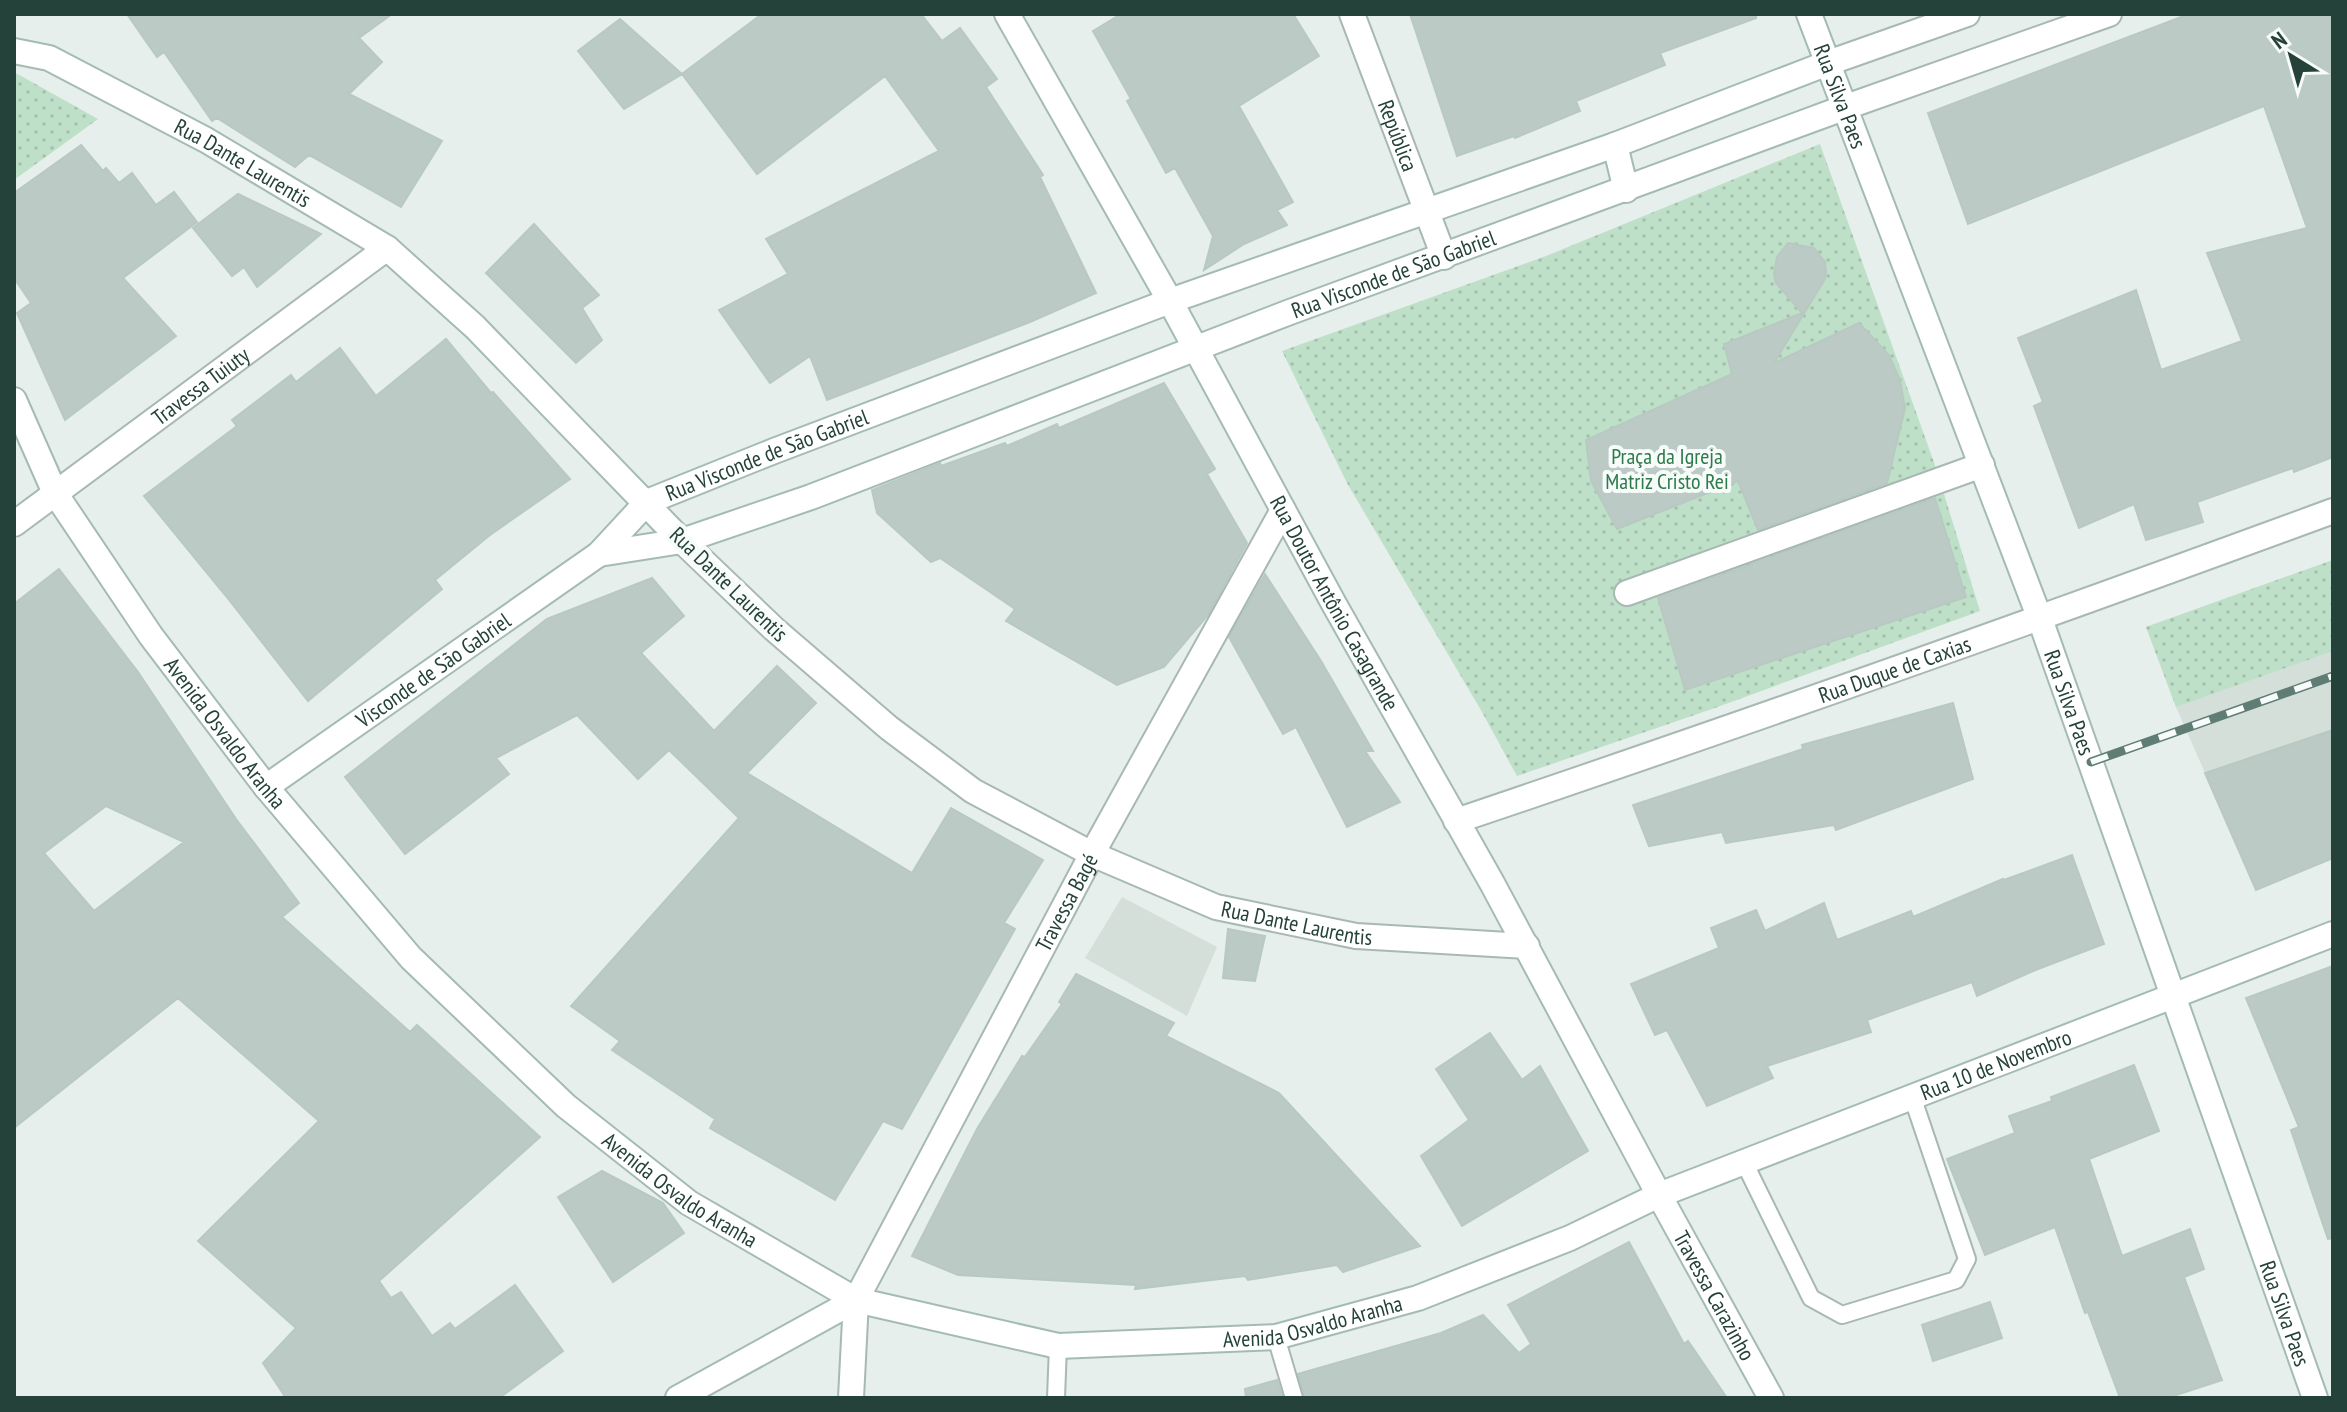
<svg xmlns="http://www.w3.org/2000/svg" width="2347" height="1412" viewBox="0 0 2347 1412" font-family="'PT Sans Narrow',sans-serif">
	<defs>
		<pattern id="park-dots" width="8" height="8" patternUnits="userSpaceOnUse" patternTransform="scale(2)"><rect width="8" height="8" fill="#bfe0c8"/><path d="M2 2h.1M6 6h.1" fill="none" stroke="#a4c1ad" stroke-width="1.8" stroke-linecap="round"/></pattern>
	</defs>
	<rect width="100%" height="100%" fill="#e6efeb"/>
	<path fill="#d4dfda" d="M2333,560v170l-128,43 -29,-66 -30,-80z
		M1122,897l95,50 -30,69 -102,-58z"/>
	<path fill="url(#park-dots)" d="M14,72l84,47 -84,61z
		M1820,144l116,324 44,143 -268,98 -195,67 -35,-64 -135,-229 -65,-132 264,-95z
		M2333,560v91l-157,56 -30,-80z"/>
	<path fill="#bbcac4" stroke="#b8c9c2" stroke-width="2" fill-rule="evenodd" d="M127,14h265l-33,24 23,24 -33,32 93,47 -41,66 -92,-52 -14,12 -78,-49 -5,3 -48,-69 -7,5z
		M762,14h159l21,27 18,-13 37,51 -11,8 57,88 -3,2 56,116 -66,29 -203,78 -17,-44 -40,27 -51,-73 69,-36 -22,-35 173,-88 -54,-75 -128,98 -75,-100z
		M1121,14h172l26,42 -80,50 54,96 -16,8 10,15 -43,19 -40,26 9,-34 -38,-68 -9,5 -39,-72 4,-2 -38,-68z
		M1410,14h346v4l-96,35 5,12 -89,36 4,10 -65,27 -1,-2 -57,20z
		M2189,14h144v443l-39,15 -1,-4 -96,34 6,20 -57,18 -12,-36 -55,24 -45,-122 9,-4 -25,-64 118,-48 25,80 81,-29 -35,-88 100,-25 -43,-122 -296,118 -40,-111z
		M620,19l62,55 -58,35 -46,-58z
		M81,145l22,26 3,-3 13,15 13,-10 24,32 18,-13 23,30 -74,56 53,58 -111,84 -48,-107 14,-10 -17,-25v-85z
		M238,194l83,40 -64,53 -13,-20 -12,9 -39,-48z
		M534,224l65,71 -17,13 20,32 -26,23 -90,-90z
		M1788,243l26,5 11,14 1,8 -1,9 -51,84 85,-40 30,32 11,25 5,28 -18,75 -129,47 -20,-49 -121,48 -26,-48 -5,-41 146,-66 -8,-30 78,-31 -26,-30 -2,-8 3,-18z
		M446,339l45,54 2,-1 77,87 -80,56 -55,45 7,9 -134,112 -82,-105 -82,-100 93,-70 -5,-6 59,-45 5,7 44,-34 36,48z
		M1164,383l51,86 -8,5 40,69 -39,72 -44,52 -47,18 -111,-64 9,-12 -75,-51 -9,4 -54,-49 -5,-23 68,-27 1,3 64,-23 2,3 50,-22 2,4z
		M1935,498l31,99 -281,93 -27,-92z
		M59,569l79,103 98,147 63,84 -17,14 128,115 7,-7 123,112 -161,144 12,17 10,-6 31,44 18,-13 5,6 60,-44 48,66 -64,47h-213l-23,-35 33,-35 -98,-87 121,-120 -141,-123 -164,130v-524zM106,806l78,36 -90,69 -50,-58z
		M1265,574l56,87 52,90h-8l35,51 -53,25 -51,-100 -13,7 -54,-97z
		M652,578l32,38 -43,37 73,78 63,-65 39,37 -69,70 165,100 39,-65 92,52 -39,63 11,6 -113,200 -19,-8 -48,79 -125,-72 5,-9 -103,-69 8,-9 -49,-35 168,-188 -70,-68 -31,29 -61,-64 -81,43 13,16 -104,80 -60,-77 202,-158z
		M1953,703l20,76 -137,51 -2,-5 -108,18 -4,-11 -73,14 -16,-41 170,-56 -1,-4z
		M2333,730v128l-77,32 -51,-117z
		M2072,855l32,89 -66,25 -61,27 -5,-14 -105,38 4,12 -104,34 6,12 -66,28 -40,-76 -12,5 -24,-51 88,-36 -8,-20 45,-18 9,21 59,-28 13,37 74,-29 2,6 90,-38 1,1z
		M1228,929l37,7 -10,45 -32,-3z
		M2333,966v272l-5,1 -37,-109 8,-3 -53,-129z
		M1076,974l98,49 -8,13 113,57 141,153 -77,26 -6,-7 -89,15 -3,-4 -110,13 1,-4 -178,-10 -46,-19 65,-127 45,-73 3,1 37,-53 -3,-2z
		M1490,1033l32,47 18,-14 48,85 -126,75 -41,-70 48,-36 -33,-51z
		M2134,1065l25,66 -70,28 33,97 68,-27 14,40 -20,8 38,103 -55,18h-47l-32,-86 -3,1 -30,-86 -70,28 -38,-96 68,-26 -6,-17 43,-15 -1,-4z
		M602,1171l61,32 21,30 -71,49 -55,-85z
		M1629,1242l55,102 4,-3 39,57h-422l-7,-24 143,-41 42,-18 36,38 12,-9 -23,-39z
		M1990,1302l12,36 -69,23 -11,-36z
		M1277,1380l6,18h-37l-1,-9z"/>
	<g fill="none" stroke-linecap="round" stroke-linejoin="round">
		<defs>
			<path id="lane" d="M1744,1162l67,136 31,17 114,-35 11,-21 -55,-163
				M1276,1337l18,61
				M1056,1398l2,-52"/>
			<g id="street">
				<path id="s1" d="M1352,14l92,243"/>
				<path d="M1828,63l139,-49"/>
				<path d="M1846,107l263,-93"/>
				<path id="s2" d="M14,524l373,-276"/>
				<path id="s3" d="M682,541l92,88 115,99 84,63 119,63 124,53 140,29 171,10"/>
				<path d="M1627,593l355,-128"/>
				<path id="s4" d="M1456,821c294,-99 586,-203 877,-310"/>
				<path id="s5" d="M851,1398l5,-98 236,-446 191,-344"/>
			</g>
			<g id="secondary">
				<path id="s6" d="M1007,14l163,287 164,303 158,279 167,312 112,203"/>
				<path id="s7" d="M1809,14l231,605 275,779"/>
				<path id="s8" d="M14,51l35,7 157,82 181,108 88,79 207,214"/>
				<path d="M1615,145l11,45"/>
				<path id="s9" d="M14,400l41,93 96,143 115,151 145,171 155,148 123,97 167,97 202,46 218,-9 142,-39 152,-60 89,-43 674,-261"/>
				<path id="s10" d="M599,554l83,-13 129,-44 479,-185 556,-205"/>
				<path id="s11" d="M266,787l333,-233 48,-52 127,-51 396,-150 445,-156 213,-82"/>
				<path d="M678,1398l178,-98"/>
			</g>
		</defs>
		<use href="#lane" stroke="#a8b8b2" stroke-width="20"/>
		<use href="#street" stroke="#a8b8b2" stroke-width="28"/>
		<use href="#secondary" stroke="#a4bbb3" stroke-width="28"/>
		<use href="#lane" stroke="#fff" stroke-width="16"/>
		<use href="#street" stroke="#fff" stroke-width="24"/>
		<use href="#secondary" stroke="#fff" stroke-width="24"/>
		<defs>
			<path id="rail" d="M2091,762l242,-86"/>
		</defs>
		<use href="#rail" stroke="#5f7d75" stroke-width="9"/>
		<use href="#rail" stroke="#f7fbf9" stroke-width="6" stroke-dasharray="18" stroke-linecap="butt"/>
	</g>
	<g text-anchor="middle" stroke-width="8" stroke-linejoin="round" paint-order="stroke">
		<g font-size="22" fill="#24423a" stroke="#f7fbf9">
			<text dy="8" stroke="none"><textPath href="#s7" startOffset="88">Rua Silva Paes</textPath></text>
			<text dy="8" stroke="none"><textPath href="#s1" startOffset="130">República</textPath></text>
			<text dy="8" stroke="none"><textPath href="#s8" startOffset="256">Rua Dante Laurentis</textPath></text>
			<text dy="8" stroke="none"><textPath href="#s10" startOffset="844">Rua Visconde de São Gabriel</textPath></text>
			<text dy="8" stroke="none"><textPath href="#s2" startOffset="232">Travessa Tuiuty</textPath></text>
			<text dy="8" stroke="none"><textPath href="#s11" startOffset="606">Rua Visconde de São Gabriel</textPath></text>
			<text transform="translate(729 584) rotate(44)" y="8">Rua Dante Laurentis</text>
			<text dy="8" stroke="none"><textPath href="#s6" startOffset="674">Rua Doutor Antônio Casagrande</textPath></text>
			<text dy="8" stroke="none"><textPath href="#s11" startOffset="204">Visconde de São Gabriel</textPath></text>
			<text dy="8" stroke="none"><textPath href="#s4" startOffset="464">Rua Duque de Caxias</textPath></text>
			<text dy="8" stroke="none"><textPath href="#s7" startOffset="736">Rua Silva Paes</textPath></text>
			<text dy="8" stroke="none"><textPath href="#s9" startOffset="396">Avenida Osvaldo Aranha</textPath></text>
			<text dy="8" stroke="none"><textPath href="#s5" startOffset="548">Travessa Bagé</textPath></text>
			<text dy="8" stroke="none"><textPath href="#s3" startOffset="736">Rua Dante Laurentis</textPath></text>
			<text dy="8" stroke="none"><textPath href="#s9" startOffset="2448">Rua 10 de Novembro</textPath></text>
			<text dy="8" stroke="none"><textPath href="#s9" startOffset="1044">Avenida Osvaldo Aranha</textPath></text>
			<text dy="8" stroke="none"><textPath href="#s6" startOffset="1464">Travessa Carazinho</textPath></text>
			<text dy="8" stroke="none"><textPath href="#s7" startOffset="1384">Rua Silva Paes</textPath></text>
			<text dy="8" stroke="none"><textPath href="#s9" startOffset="1716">Avenida Osvaldo Aranha</textPath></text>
		</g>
		<g font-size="22" fill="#2d7a4b" stroke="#f7fbf9">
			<text x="1667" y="464">Praça da Igreja<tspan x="1667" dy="25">Matriz Cristo Rei</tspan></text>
		</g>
	</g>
	<rect width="2347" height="1412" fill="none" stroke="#24423a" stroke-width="32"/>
	<g transform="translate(2291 56) rotate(323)" stroke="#f7fbf9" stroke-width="6" paint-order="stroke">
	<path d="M0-6L14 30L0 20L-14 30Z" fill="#24423a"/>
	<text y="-12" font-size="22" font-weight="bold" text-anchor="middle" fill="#24423a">N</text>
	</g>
</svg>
